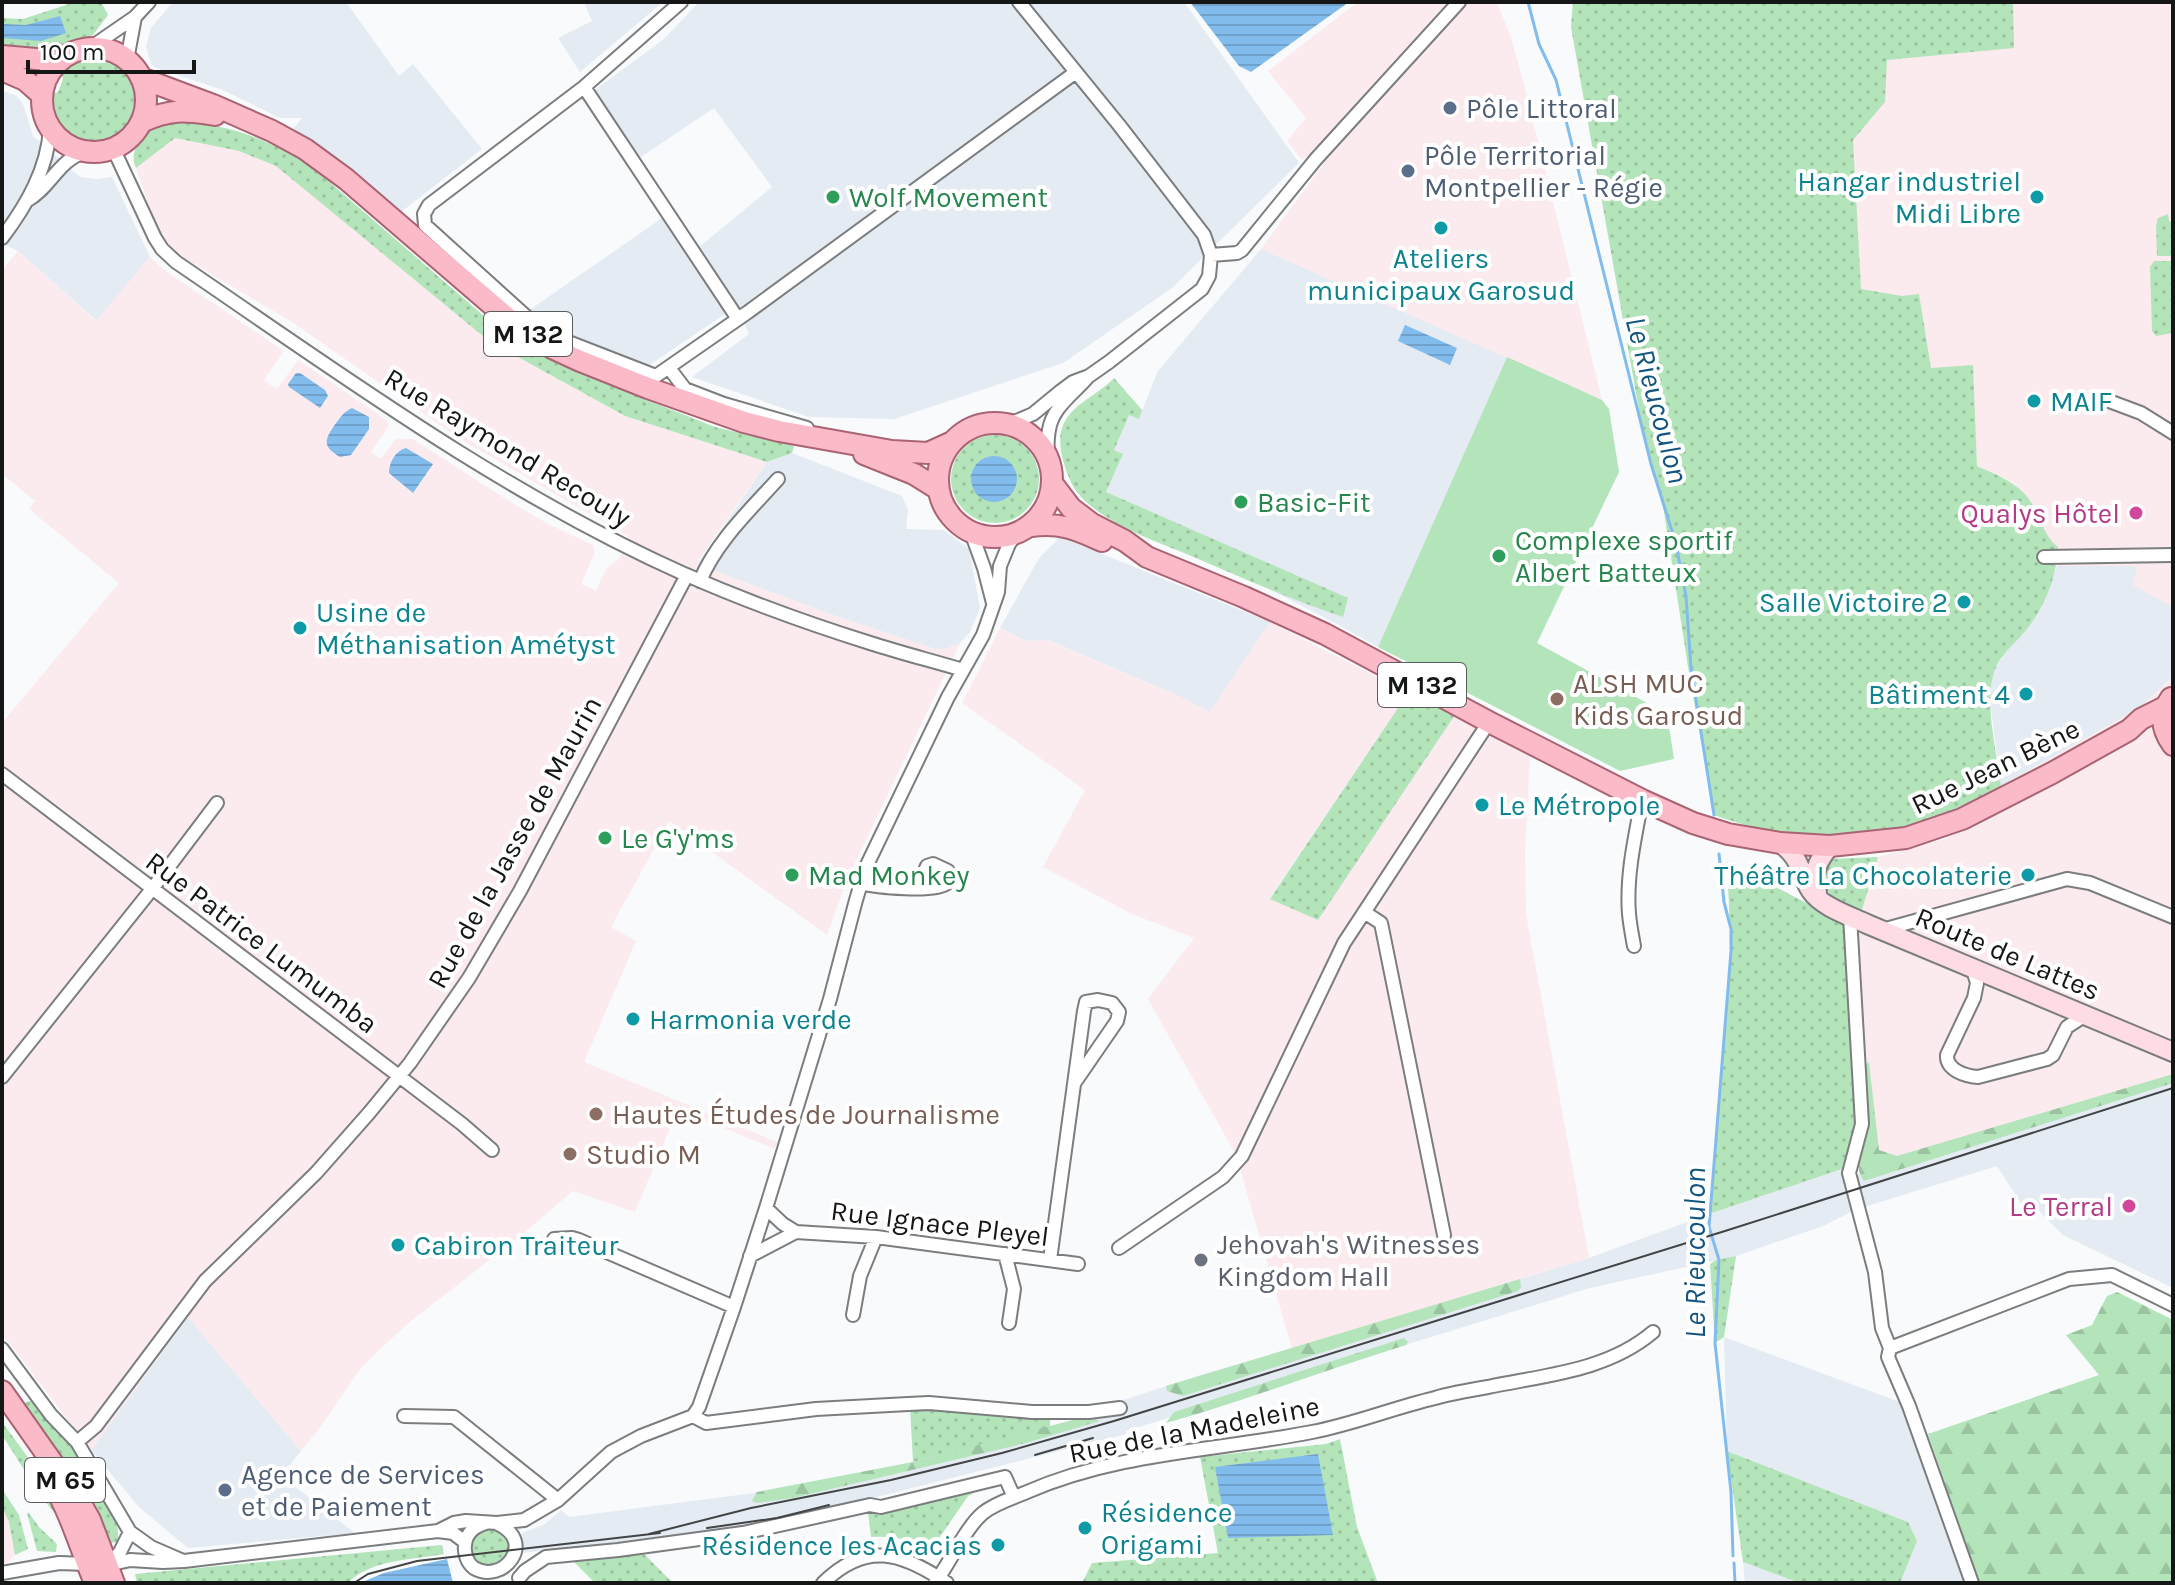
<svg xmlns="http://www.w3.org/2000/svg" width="2175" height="1585" viewBox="0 0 2175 1585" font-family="Karla,sans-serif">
	<defs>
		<pattern id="green-dots" width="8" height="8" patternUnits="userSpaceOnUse" patternTransform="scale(2)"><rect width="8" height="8" fill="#b4e4ba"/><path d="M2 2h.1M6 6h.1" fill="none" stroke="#9ac39f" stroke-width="1.8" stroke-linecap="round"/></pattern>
		<pattern id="forest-firs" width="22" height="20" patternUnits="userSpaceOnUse" patternTransform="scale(2)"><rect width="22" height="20" fill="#b4e4ba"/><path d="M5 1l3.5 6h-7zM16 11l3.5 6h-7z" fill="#9ac39f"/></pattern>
		<pattern id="water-rules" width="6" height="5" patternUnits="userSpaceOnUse" patternTransform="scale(2)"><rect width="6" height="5" fill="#82bcec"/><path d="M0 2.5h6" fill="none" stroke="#6fa1ca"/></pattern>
	</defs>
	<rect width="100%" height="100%" fill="#f8fafc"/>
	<path fill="#e4ebf2" d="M173,2h173l53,74 14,-12 69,85 -81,63 -40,-35 -68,-48 9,-11h-22l-57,-28 -67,-22 -5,-4 -5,-17 5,-19z
		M584,2h79l-83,70 -22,-34 34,-17z
		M699,2h485l115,161 -127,125 -109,75 -169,56 -85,-2 -117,-40 57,-43 -14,-31 -36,-56 73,-60 -58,-79 -76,51 -46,-67 72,-53z
		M2,91l13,4 5,5 4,7 9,29 47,41 17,2 15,-2 38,80 -53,64 -79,-70 -16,-8z
		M665,216l63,96 -83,56 -97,-42 -20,-15z
		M1261,249l246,108 -129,290 -43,-24 -97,-50 -132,-81 17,-38 -9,-4 15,-36 10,4 19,-47z
		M792,453l110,43 6,14 -2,19 38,1 25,19 11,59 -10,24 -10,11 -14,6h-11l-102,-34 -137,-51 9,-10 62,-92z
		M1060,537l210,85 -60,91 -29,-16 -133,-57 -22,1 -26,-13 39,-70z
		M2057,566h80l-3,19 39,22v69l-32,31 -140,79 -11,-86 3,-27 12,-22 16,-15 20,-28z
		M2173,1074v214l-110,-53 -32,-32 -7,5 -27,-42 -133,41 -9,-26 1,-5 16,-13z
		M1846,1168l9,42 -32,16 -87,30 -146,32 -464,143v3l-332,84 -55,10 -216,25 -1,-20 23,-9 16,-14 8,7 193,-25 151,-30 137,-35 37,-11 21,-11 99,-32 85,-24 297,-91 120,-44z
		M188,1317l113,134 -20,25 74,57 -167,15 -49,-41 -48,-57z
		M1724,1337l181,67 19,32 4,-2 51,149h-79l17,-42 -9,-19 -181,-71z
		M1743,1562l57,21h-55z"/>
	<path fill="#fbebee" d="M1358,2h139l15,39 11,40 79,319 -341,-151 68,-93 -28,3 -14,-18 19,-23 -38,-47z
		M1573,2h600v605l-40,-22 4,-19h-80l1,-19 -9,-7 -19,-40 -19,-19 -34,-15 -5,-100 -332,44 -69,-383z
		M174,138l65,13 37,15 213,175 135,75 143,46 -71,102 137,51 102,34h11l14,-6 -114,239 -19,53 -158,-114 -58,106 25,14 -52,121 193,80 -2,7 -97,-40 -43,103 -62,-21 -50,43 -112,87 -31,28 -20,20 -38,56 -21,26 -113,-134 -97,133 -89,-116v-611l117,-140 -90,-74 6,-8 -33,-27v-204l16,-19 78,70 54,-64 14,13 120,81 -20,29 8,6 5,3 21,-29 89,60 2,6 -18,26 9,7 16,-20h17l99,64 38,22 43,20 2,7 -14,32 15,7 10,-22 13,-10 9,-23 -168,-97 -168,-117 -130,-77 -26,-77z
		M1270,622l138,71 -138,205 48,22 137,-205 75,42 -5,93 1,64 63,344 -297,91 -56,-194 -88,-156 46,-61 -62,-24 -89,-47 42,-77 -123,-87 38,-75 26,13 21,-1 134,57 29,15z
		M2173,676v398l-301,89 -18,-235 7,-15 17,-56 67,-18 61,-29 -5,-24 140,-79z
		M2,1507l7,15 6,33 -8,8 -5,1z"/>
	<path fill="url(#green-dots)" d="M75,2h26l7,13 -15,20 -49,19 -42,-5v-31l21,1z
		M1573,2h440l1,46 -127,12 -2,42 -32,38 8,149 41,7 17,-2 12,74 42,-3 4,101c20,9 42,17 54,36 10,15 12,33 27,45 -1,32 -16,66 -37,89 -12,13 -24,22 -28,40 -8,33 4,76 8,110 -31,16 -62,33 -97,42 -18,5 -37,6 -55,7 -53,1 -85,-2 -135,-20l-26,-148 -26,-168 -25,-88 2,-1 -68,-383z
		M91,58c15,2 28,6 37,19 37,55 -67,104 -77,17l7,-2 5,-13 -2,-6 16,-12z
		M195,122c49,8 74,19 116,44l181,157 40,27 24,13 30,13 129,51 79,19 -2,7 -25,9 -142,-46 -136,-75 -213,-175 -37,-15 -64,-13 -39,30c-9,-18 10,-39 27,-44 10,-3 22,-2 32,-2z
		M2168,214l1,7 4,1v34h-16l-1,-30 2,-8z
		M2154,261h19v72l-17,3 -4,-5 -2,-64z
		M1114,378l28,32 -3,9 -10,-4 -15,35 9,4 -17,38 242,106 -5,19c-53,-18 -103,-40 -154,-62 -34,-14 -89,-33 -112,-63 -10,-13 -21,-47 -15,-64 8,-24 37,-33 52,-50z
		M951 479a44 44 0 1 1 88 0a44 44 0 1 1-88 0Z
		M1408,693l47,22 -137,205 -48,-21z
		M1878,857l-17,56 -28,-16 -11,-13 8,-25z
		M1727,862l118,61 12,200 -12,45 -136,46 18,-197 4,-66z
		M1736,1256l-12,81 -9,6 -5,-79 6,-4z
		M33,1400c21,24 95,111 84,142l-8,1 -86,-137 3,-4z
		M910,1407l140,11v9l-137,35z
		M2,1422l36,49 10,18 11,29 -17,-20 -40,-63z
		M1340,1439l17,88 21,56h-296l10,-20 126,-10 -18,-96 126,-13z
		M1727,1451l181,71 9,19 -17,42h-100l-57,-21z
		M983,1488l-15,8 -37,54c-23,-11 -35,-14 -60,-13l-3,-25z
		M2,1489l17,26 9,34 -13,6 -6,-33 -7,-15z
		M29,1513l10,14 18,17 -1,8 -19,-1 -10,-38z
		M489,1529c12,1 18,8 22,19l-9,18 -20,1c-11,-9 -15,-18 -7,-31z
		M442,1545l2,9c-31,6 -73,5 -96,29h-211l-2,-9z
		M643,1553l30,30h-78l-21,-21z"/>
	<path fill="url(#forest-firs)" d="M1869,1062l10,88 18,6 276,-82v9l-309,98c-11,-15 -2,-26 2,-42 4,-20 -2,-51 -4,-72z
		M1520,1279l1,8 -3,4 -335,105 -16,-5 -1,-5z
		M2117,1292l56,28v263h-194l-51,-149 171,-59 -33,-40 26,-10 15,-29z
		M1404,1338l4,4 -2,3c-81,25 -159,55 -240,78l8,-11z
		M1088,1416l12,5 -74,22 -233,55 -37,5 -4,-2 5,-9 156,-30z"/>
	<path fill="#b4e4ba" d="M1507,357l95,43 7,9 10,63 -82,171 130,71 7,45 -54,12 -242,-124z"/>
	<path fill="url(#water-rules)" d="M1190,2h159l-98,70 -12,-6z
		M60,16l6,17 -25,8 -39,-3v-14l24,1z
		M1405,325l52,23 -7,17 -52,-24z
		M296,373h4l25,17 3,6 -8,12 -31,-21 -1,-3z
		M352,408l17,9v12l-18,26 -11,2c-16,-10 -17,-15 -6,-31 6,-8 9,-14 18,-18z
		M406,448l27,16 -20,29 -24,-20c0,-10 6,-22 17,-25z
		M971 479a23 23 0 1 1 46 0a23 23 0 1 1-46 0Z
		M1318,1454l15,81 -105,3 -13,-71z
		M447,1559l6,24h-93l24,-10z"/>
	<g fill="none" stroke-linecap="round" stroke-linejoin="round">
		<path stroke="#82bcec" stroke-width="3" d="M1528,2l11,42 17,36 95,384 25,80 10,52 5,72 23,147
			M1719,854l5,48 7,27v22l-22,276 10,33 -4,83 16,149 2,64
			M1734,1563l1,20"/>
		<defs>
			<path id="street" d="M681,2l-97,85 -155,118 -5,9 1,11 115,104 13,7 103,40 92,-64 328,-240
				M90,48l45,-31 14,-15
				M127,60l8,-43
				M584,87l154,232
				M113,148l42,90 7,11 14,13c163,111 325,230 506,311 61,27 124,50 188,70 31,10 63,18 93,27
				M28,200c25,-15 28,-38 58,-49
				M2,238c24,-32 46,-69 48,-110
				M1211,255l26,-2 5,-3 74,-91 143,-157
				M669,368l16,21 39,15 83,24
				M2109,401l32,12 32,20
				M1007,425l26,-11 28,-23 12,-9 16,-6 20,-14 93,-73 7,-13 2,-21 -7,-20 -85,-110 -100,-123
				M1047,457c1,-9 0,-18 2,-27 3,-22 24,-36 38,-52
				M971,532l13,36 9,35
				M2044,557l129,-2
				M700,581c16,-39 50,-71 78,-102
				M2,774l460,350 30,26
				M861,883c14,4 75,10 86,0 1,-1 2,-4 3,-6l-2,-6 -15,-7 -6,2 -3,7 -1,15
				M1364,912l17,11 63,312
				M1850,916l12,208 -13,49 26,99 7,56 8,20 -2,9 21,49 63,177
				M1882,930l185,-51 23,4 83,34
				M1634,946c-2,-11 -4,-21 -5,-32 -3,-38 6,-77 13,-114
				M1973,970l4,13 -3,15 -27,57c-1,15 18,21 31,22l69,-18 6,-4 14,-28 17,-11
				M2,1077l150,-188 65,-86
				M766,1208l17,16 13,8 80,5 202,27
				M554,1239l18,-1 7,2 155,67
				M1119,1248l104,-71 19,-21 102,-213 145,-221
				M1005,1254l9,35 -5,34
				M750,1256l46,-24
				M1050,1260l34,-249 2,-9 12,-2 14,3 7,9 -2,9 -42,61
				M853,1315l7,-39 16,-39
				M1890,1348l179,-69 43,-4 61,30
				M2,1349l49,66 26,27 53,90 21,15 30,13
				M404,1416l50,1 104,83
				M693,1416l13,7 110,-14 92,-5 21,-1 103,9h57l31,-4
				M77,1442l19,-16 109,-145 111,-108 53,-60 41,-50 59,-85 51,-87 167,-316
				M486,1523c-11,3 -20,10 -21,22 -1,8 2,18 9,23 29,17 63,-26 24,-44
				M438,1531l16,-8 12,-2 31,2 27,-3 34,-20 53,-48 30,-16 52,-20 6,-9 35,-100 32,-99 64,-209 26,-99 10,-33 82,-170 35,-62 15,-43 2,-26 9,-22 7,-10
				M108,1565l22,-5 33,2 21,-1 254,-30 15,2 12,9
				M108,1565l12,-13 10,-20
				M2,1573l57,-10 28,1
				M519,1578l6,-7 21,-14 72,-7 125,-17 127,-28 11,2 124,-30 9,20
				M823,1583c43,-42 78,-31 124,0
				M935,1583c14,-19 31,-56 48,-70 12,-10 30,-15 44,-21 92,-40 188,-41 285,-60 42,-8 81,-24 123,-34 17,-5 35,-8 53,-11 57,-12 119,-16 165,-55"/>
			<path id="secondary" d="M1780,843c21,14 19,29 31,48 11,16 39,25 56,33l306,128
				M1817,892c-6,-18 1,-32 13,-46"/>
			<path id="primary" d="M42 100a52 52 0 1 1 104 0a52 52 0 1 1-104 0Z
				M2,56l57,5
				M2,70l23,10 17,15
				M141,78l72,27 59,26 33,18 41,30 166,143 40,26 26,12 70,28 96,34 35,9 113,20 36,2 22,-10
				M141,122c29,-13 43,-12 74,-7
				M938 480a57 57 0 1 1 114 0a57 57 0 1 1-114 0Z
				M864,454l50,20 24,15
				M1052,483l19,25 21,16 33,17 22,16 97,40 81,37 164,88 153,78 51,23 35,11 52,9 50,3 76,-8 56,-19 90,-46 77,-43 12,-11 24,-12
				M1031,526c29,-4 45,3 71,15
				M2171,698c-11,16 -10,31 2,47
				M2,1391l76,108 12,21 24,63
				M51,1481c20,32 29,67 44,102"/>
		</defs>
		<use href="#street" stroke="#7b7d7e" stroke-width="16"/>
		<use href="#secondary" stroke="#7b7d7e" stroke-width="22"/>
		<use href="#primary" stroke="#a96372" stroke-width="24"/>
		<use href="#street" stroke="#fff" stroke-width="12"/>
		<use href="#secondary" stroke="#fddce3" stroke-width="18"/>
		<use href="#primary" stroke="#fbbac8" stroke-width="20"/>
		<path stroke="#434445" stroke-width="2" d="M1035,1455l58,-17
			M707,1528l70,-10 52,-13
			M649,1534l102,-26 140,-28 111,-27 112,-32 611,-190 448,-143
			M354,1583l14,-9 49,-13 243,-28"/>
	</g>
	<g fill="#5c6f8a" stroke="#fff" stroke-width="3">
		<circle cx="1450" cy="108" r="8"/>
		<circle cx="1408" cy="171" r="8"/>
		<circle cx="225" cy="1490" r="8"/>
	</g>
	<g fill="#2e9e5b" stroke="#fff" stroke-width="3">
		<circle cx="833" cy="197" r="8"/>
		<circle cx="1241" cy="502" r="8"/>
		<circle cx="1499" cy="556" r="8"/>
		<circle cx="605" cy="838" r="8"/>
		<circle cx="792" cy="875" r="8"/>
	</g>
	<g fill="#0f9aa8" stroke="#fff" stroke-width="3">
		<circle cx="2037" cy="197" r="8"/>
		<circle cx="1441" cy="228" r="8"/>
		<circle cx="2034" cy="401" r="8"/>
		<circle cx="1964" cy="602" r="8"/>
		<circle cx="300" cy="628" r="8"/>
		<circle cx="2026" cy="694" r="8"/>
		<circle cx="1482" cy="805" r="8"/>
		<circle cx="2028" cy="875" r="8"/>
		<circle cx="633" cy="1019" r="8"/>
		<circle cx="398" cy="1245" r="8"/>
		<circle cx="1085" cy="1528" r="8"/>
		<circle cx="998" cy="1545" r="8"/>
	</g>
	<g fill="#d1479c" stroke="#fff" stroke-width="3">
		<circle cx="2136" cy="513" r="8"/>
		<circle cx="2129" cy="1206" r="8"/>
	</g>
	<g fill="#8d6e63" stroke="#fff" stroke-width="3">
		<circle cx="1557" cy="699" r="8"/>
		<circle cx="596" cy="1114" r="8"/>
		<circle cx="570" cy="1154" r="8"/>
	</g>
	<circle fill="#6b7280" stroke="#fff" stroke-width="3" cx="1201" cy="1260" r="8"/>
	<g text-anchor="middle" stroke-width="8" stroke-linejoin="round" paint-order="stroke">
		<g fill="#fff" stroke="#5b5c5c" stroke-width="2">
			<rect x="484" y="312" width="88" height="44" rx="6"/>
			<rect x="1378" y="663" width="88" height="44" rx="6"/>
			<rect x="25" y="1458" width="80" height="44" rx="6"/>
		</g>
		<g font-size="26" font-weight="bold" fill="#151616">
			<text x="528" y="343">M 132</text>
			<text x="1422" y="694">M 132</text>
			<text x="65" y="1489">M 65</text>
		</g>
		<g font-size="28" fill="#4e5e75" stroke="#fff" text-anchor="start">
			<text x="1466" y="118">Pôle Littoral</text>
			<text x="1424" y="165">Pôle Territorial<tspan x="1424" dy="32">Montpellier - Régie</tspan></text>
			<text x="241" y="1484">Agence de Services<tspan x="241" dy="32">et de Paiement</tspan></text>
		</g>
		<g font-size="28" fill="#0d838f" stroke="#fff" text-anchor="start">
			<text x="2021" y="191" text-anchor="end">Hangar industriel<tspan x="2021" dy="32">Midi Libre</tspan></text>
			<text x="1441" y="268" text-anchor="middle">Ateliers<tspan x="1441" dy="32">municipaux Garosud</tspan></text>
			<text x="2050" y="411">MAIF</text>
			<text x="1948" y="612" text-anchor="end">Salle Victoire 2</text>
			<text x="316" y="622">Usine de<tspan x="316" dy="32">Méthanisation Amétyst</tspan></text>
			<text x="2010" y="704" text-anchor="end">Bâtiment 4</text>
			<text x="1498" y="815">Le Métropole</text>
			<text x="2012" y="885" text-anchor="end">Théâtre La Chocolaterie</text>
			<text x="649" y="1029">Harmonia verde</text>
			<text x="414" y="1255">Cabiron Traiteur</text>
			<text x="1101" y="1522">Résidence<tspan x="1101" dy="32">Origami</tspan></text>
			<text x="982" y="1555" text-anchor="end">Résidence les Acacias</text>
		</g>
		<g font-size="28" fill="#27864d" stroke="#fff" text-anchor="start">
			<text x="849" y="207">Wolf Movement</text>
			<text x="1257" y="512">Basic-Fit</text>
			<text x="1515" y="550">Complexe sportif<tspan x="1515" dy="32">Albert Batteux</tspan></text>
			<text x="621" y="848">Le G'y'ms</text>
			<text x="808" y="885">Mad Monkey</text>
		</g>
		<g font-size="28" fill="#151616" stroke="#fff">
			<text transform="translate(508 447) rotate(31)" y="10">Rue Raymond Recouly</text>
			<text transform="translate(1995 766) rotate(-26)" y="10">Rue Jean Bène</text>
			<text transform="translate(514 842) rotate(-61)" y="10">Rue de la Jasse de Maurin</text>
			<text transform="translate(262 942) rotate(37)" y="10">Rue Patrice Lumumba</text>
			<text transform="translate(2008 953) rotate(23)" y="10">Route de Lattes</text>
			<text transform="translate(940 1223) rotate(7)" y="10">Rue Ignace Pleyel</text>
			<text transform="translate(1194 1429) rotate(-11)" y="10">Rue de la Madeleine</text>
		</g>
		<g font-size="28" fill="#b23c85" stroke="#fff" text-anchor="end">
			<text x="2120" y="523">Qualys Hôtel</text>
			<text x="2113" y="1216">Le Terral</text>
		</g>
		<g font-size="28" fill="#785e54" stroke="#fff" text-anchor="start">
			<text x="1573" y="693">ALSH MUC<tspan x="1573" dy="32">Kids Garosud</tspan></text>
			<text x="612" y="1124">Hautes Études de Journalisme</text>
			<text x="586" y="1164">Studio M</text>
		</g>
		<g font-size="28" fill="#5b616d" stroke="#fff" text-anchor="start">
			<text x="1217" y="1254">Jehovah's Witnesses<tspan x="1217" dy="32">Kingdom Hall</tspan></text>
		</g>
		<g font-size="30" font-style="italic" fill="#135581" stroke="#fff">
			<text transform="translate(1657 400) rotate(75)" y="10">Le Rieucoulon</text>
			<text transform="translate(1695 1253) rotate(-90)" y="10">Le Rieucoulon</text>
		</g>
	</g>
	<rect width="2175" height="1585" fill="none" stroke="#151616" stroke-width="8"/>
	<path d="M28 60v12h166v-12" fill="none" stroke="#151616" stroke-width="4"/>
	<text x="40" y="60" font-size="24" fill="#151616" stroke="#ffffff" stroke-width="6" paint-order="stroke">100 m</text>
</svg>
